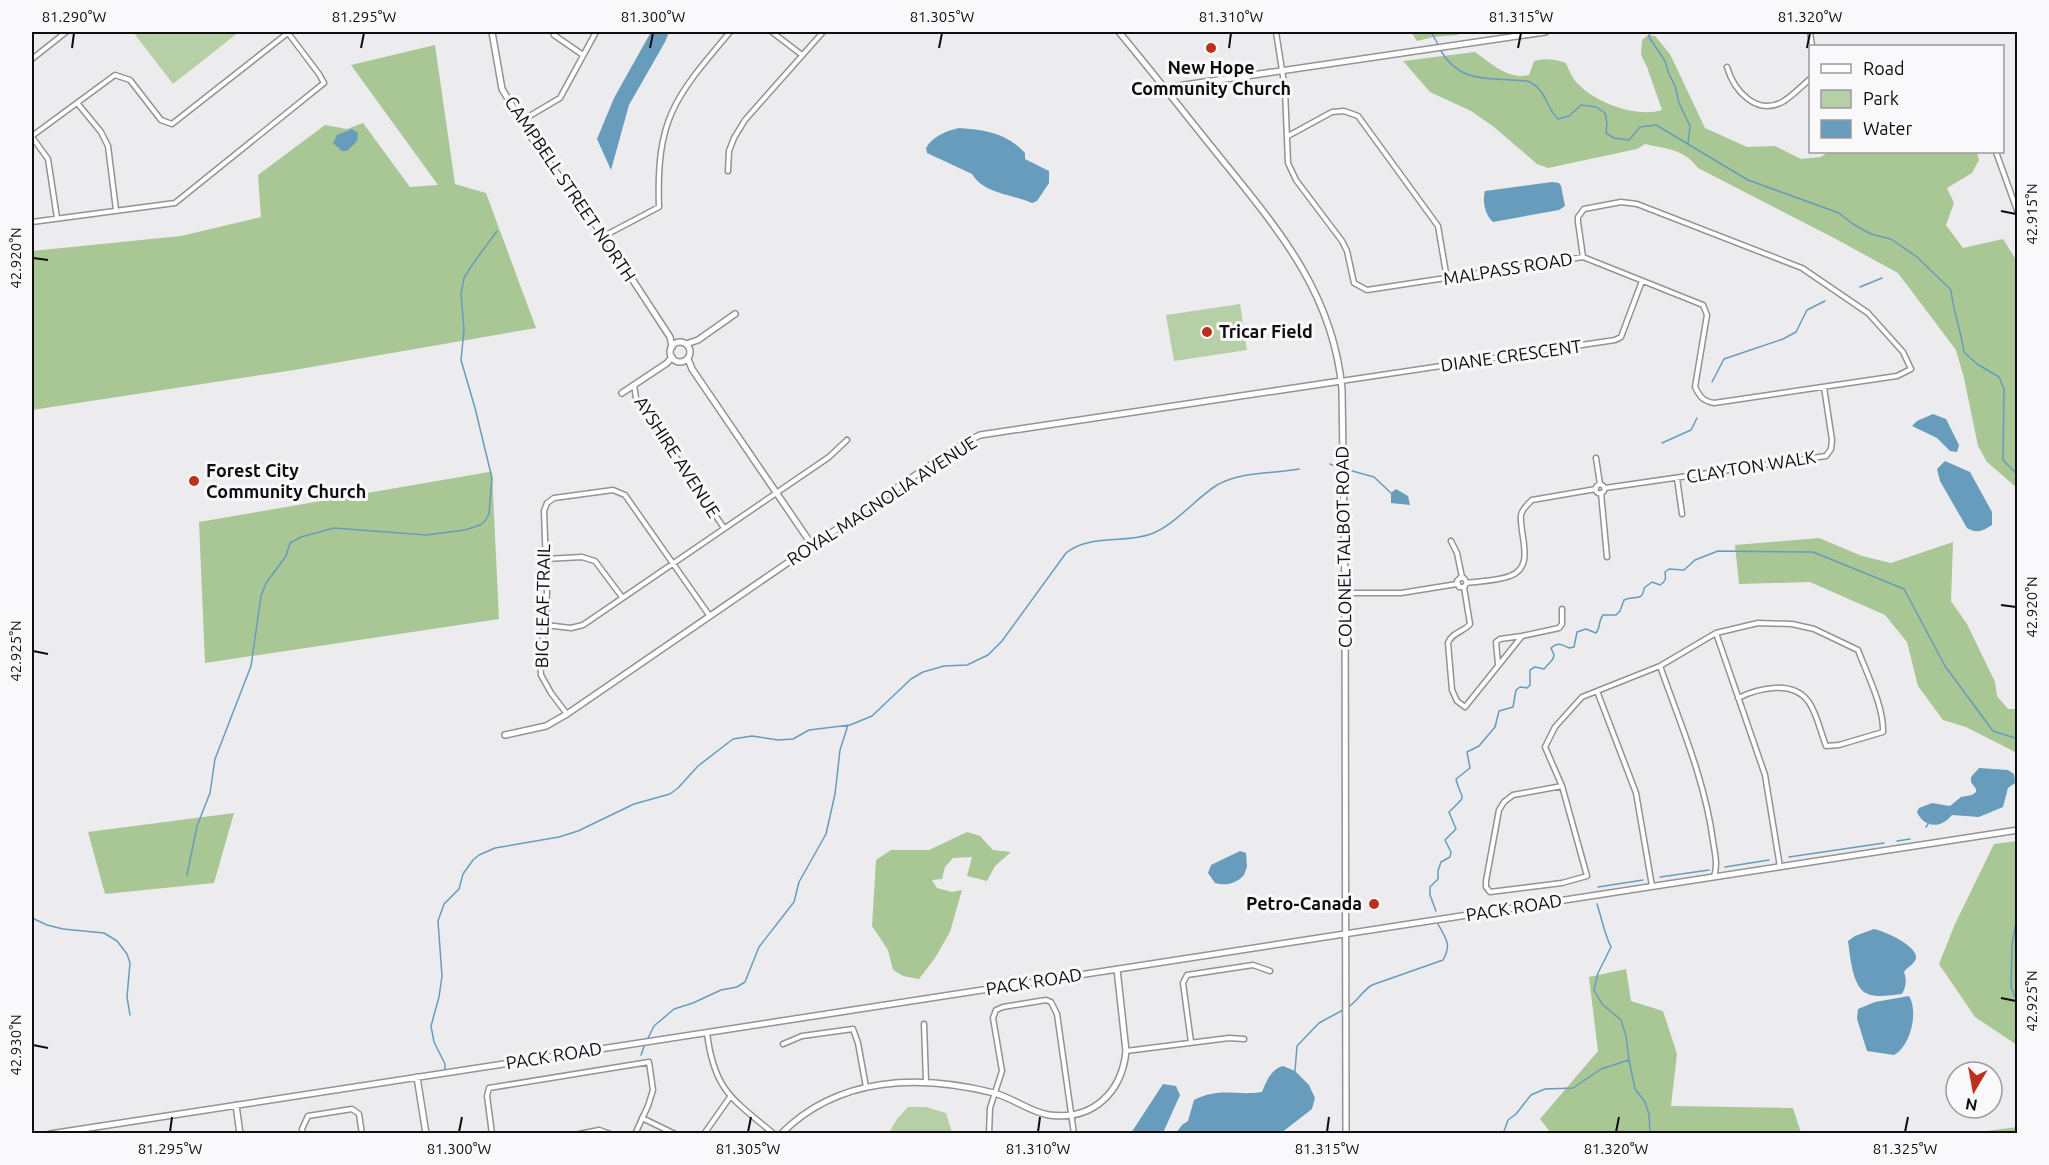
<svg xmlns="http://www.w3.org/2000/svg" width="2049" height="1165" viewBox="0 0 2049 1165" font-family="Ubuntu,sans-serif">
	<rect width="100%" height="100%" fill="#ececee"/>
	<path fill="#b6cfa6" d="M133,32h106l-66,52z
		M1240,304l7,46 -73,11 -8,-46z
		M908,1107h18l20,6 6,20h-63l8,-14z"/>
	<path fill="#a9c695" d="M1411,32h46l1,3 -25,2 -16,4z
		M1648,35l7,1 15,18 35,74 42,19 28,-1 26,13 20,-2 7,-5h149l2,8 -7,13 -25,15 7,15 -8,22 17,23 40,-9 12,19 3,11 -1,219 -30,-26 -9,-16 -14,-68 -8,-28 -58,-77 -64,-35 -136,-70c-14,-19 -31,-19 -53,-24l-8,5 -89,19 -11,-4 -43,-37 -23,-16 -41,-19 -27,-31 72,-9c17,12 33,28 54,23l5,-14c11,-3 21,-2 32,2 3,7 6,15 12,21 18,19 59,34 84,26l-15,-43 -6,-12 1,-15z
		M435,45l20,139 31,9 50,135 -242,42 -262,40v-20l2,-1 -2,-3v-135l149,-15 80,-19 -3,-42 67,-50 22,4 16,-6 47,64 28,-2 -87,-120z
		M489,472l3,1 7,146 -294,44 -6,-141z
		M1819,538l43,18 29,7 62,-21 -2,59 16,23 28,58 2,14 11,13h9v44l-51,-26 -23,-7 -25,-34 -11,-44 -22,-27 -75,-33 -71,2 -4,-39z
		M234,813l-20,70 -109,11 -17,-62z
		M967,832l13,4 13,14 18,2 -16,14 -8,15 -20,-5 5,-19 -19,1 -8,9 -3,12 -10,1 5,8 15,4 10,-2 -12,42 -15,26 -16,21 -16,-3 -10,-6 -5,-20 -16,-24 4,-66 15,-10h38z
		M2017,841h1l-1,204 -42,-28 -36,-53 16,-40 39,-80z
		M1626,969l5,32 32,10 14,43 -6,52 122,2 8,25h-250l-11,-14 58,-68 -9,-74z
		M2017,1127v6h-45z"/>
	<path fill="#689cbd" d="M651,32h18l-4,10 -36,63 -18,65 -14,-31 17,-41z
		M959,128c26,2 48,5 66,25v6l24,12v12l-12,18 -5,2c-20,-9 -48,-9 -60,-29l-45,-21 -1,-5c7,-12 20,-17 33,-20z
		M352,129l6,4 -1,8 -10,10h-5l-9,-8 4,-8z
		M1552,182l7,1 2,3 4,20 -6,4 -66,12c-8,-7 -11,-21 -8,-31z
		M1933,414l13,5 13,26 -2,7 -7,-1 -13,-13 -25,-12 5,-5z
		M1945,461l25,11 22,40v13c-9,6 -15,9 -25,3l-27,-47 -3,-12z
		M1396,489l12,7 2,9 -19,-2v-10z
		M1979,768l29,2 6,4 1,9 -7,5 -5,19 -24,10 -27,-2c-11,14 -28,13 -35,-3l2,-4 13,-5 18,3 11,-9 11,-2 4,-3v-3l-5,-7v-5z
		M1240,851l6,2 1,14 -3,8c-8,9 -19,11 -29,8l-7,-10 3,-8z
		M1874,929c10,2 44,17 42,29 -1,6 -9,9 -12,14 3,8 2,15 -2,22 -10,1 -25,4 -34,0 -16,-5 -18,-40 -20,-53l7,-5z
		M1909,996c10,16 1,51 -15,59l-27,-4 -10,-32 1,-10 17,-7z
		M1283,1066l12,5 14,14 6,13 -3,11 -31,24h-105l6,-8 6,-4 6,-21c26,-13 42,-4 68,-8 4,-10 9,-23 21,-26z
		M1163,1084l13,2 4,9 -17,38h-32z"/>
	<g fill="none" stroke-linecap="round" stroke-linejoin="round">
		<path stroke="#689cbd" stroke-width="1.5" d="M1431,32l8,14
			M1650,32l-1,5 16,24 4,13 6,12 4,17 11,23 -2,17
			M1441,51c17,29 40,27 70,29 6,1 15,0 19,2 17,9 16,26 28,37l11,-3 12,-11 15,2 9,6 2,10 -1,10 8,5 15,2 11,-13 16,-2 92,55 91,33 14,11 18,10 20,5 26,18 34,33c2,22 10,40 13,62l13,12 22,13 5,12 -1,71 15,15
			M1860,287l22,-9
			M1712,382l12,-23 59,-20 13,-7 11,-22 18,-9
			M1662,443l29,-13 6,-12
			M1330,464l10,4
			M1345,469l29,8 17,16
			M1926,827l2,-3
			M1897,841l13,-2
			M1789,857l95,-14
			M1725,867l44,-7
			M187,875l10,-49 13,-33 5,-34 36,-93 10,-70 5,-13 20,-27 4,-13 11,-6 33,-9 92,7 39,-5 15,-5 5,-4 4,-7 3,-36 -17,-70 -14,-48 3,-30 -3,-36 3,-16 8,-13 25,-34
			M1660,877l49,-7
			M1598,887l45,-7
			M1597,904c5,15 7,29 14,43l-13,26 -4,17 8,14 19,16 5,16 3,24 6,29 10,13 4,12 1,20
			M1436,911l-6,-16v-8l8,-8v-8l3,-9 9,-5 1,-5 -6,-12 11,-11 -7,-17c21,-20 12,-10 7,-33l14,-11 -3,-16 12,-6 16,-19 4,-16 14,-4 3,-17 4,-3 7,1 3,-3v-15l5,-3 9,2 9,-10 1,-4 -3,-7c7,-6 10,-4 18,0l5,-1 3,-15 9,-3 10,4c5,-6 2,-12 7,-18h13l4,-4 4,-11c10,-5 19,2 20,-12l8,-6 8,3c6,-4 6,-6 5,-13l4,-3 15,1 11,-10 23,-9 95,1 91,37 41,77 48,65 25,8
			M2018,911l-6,34 -1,42 7,17
			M32,918l15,7 16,4 41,4 13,8 10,13 3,9 -3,34 3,18
			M1347,1008c10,-6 15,-17 25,-23l71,-25c9,-16 3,-21 -5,-36
			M647,1040l7,-14 20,-17 19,-6 28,-13 16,-3 8,-5 14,-35 35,-45 5,-20 27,-48 9,-40 5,-44 8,-25
			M641,1055l4,-11
			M445,1071v-7l-11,-22 -3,-16 8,-29 3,-21 -4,-55 6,-17 15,-15 4,-15 10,-14 6,-5 16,-7 64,-11 19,-6 56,-27 36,-10 8,-6 20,-22 35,-27 19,-3 26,4 15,-1 16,-9 41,-5 22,-9 39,-37 12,-7 21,-6 23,-1 21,-10 14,-14 64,-88c23,-19 57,-9 85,-19 23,-8 45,-36 66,-49 24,-14 56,-11 82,-16
			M1295,1071l2,-25 22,-23 24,-13
			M1503,1134l5,-14 8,-6 15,-19 14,-6 28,-1 28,-19 28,-9"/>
		<defs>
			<path id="street" d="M553,32l1,3 29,20
				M772,32l30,23
				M1276,32l9,57 3,74 8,17 46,61 5,10 7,32 13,7 216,-33 120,48 4,10 -12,72c5,10 8,14 19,16l183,-27 14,-7 -8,-17 -35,-39 -66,-45 -165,-64 -16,-2 -37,7 -6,8v5l5,35
				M1810,32l2,14
				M32,59l34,-27
				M1727,67c7,24 30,50 57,34 9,-6 18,-15 26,-22
				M78,104l23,28 7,14 8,64
				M521,121l39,-23 36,-66
				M32,136l83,-61 15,5 31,40 11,4 117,-92
				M1288,136l44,-24 12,-1 14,5 80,110 9,53
				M32,137l16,22 9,59
				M1996,152l22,61
				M728,171l1,-20 5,-13 11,-18 78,-88
				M32,222l143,-19 149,-120 -5,-9 -31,-41
				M604,236l55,-29c-3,-89 16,-110 71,-175
				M1341,381l274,-41 6,-3 21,-56
				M634,385l2,13 88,130
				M1596,458l4,26
				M1677,478l5,36
				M1595.5 489a4.5 4.5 0 1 1 9 0a4.5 4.5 0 1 1-9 0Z
				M1605,488l221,-32 5,-7 1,-9 -8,-53
				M1601,493l6,64
				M1451,541l6,12 5,24
				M545,559l37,-2 13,4 27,36
				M1467,583l-3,-5h-4l-3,3 2,6h5l3,-4c14,-2 30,-2 43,-7 26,-9 9,-42 11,-61 1,-6 7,-11 11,-15l64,-11
				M1464,587l6,37c-6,8 -18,8 -22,19l4,47 5,11 8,6 57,-71 37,-8 3,-4v-15
				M1345,593h56l56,-9
				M545,625l26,3 12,-3 246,-168 18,-17
				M1716,633l49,142 15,92
				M1498,664l-2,-22 4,-3 22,-3
				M1660,666c20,57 45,114 53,175 2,13 5,23 1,36
				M1597,691l39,102 16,93
				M567,714l-16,-21 -10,-18 -1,-17 5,-33 2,-33 -3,-81 3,-8 7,-5 59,-8 12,5 84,120
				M1562,786l-49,9 -9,7 -5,8 -13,71v6l4,5 72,-9 25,-7 -25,-90 -17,-39 10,-20 27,-30 78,-31 56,-33 42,-10 34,1 22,5 44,21c9,24 26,57 25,82l-44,13 -13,1c-5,-13 -10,-35 -18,-45 -16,-21 -49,-13 -70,-3
				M924,1024l2,57
				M707,1033c7,57 25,66 67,101
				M1191,1042l-8,-59 4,-8 66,-10 17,6
				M783,1044l19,-8 51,-7 5,14 8,44
				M1126,1051l103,-13 15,1
				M642,1118l33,16
				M303,1134l-1,-5 6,-13 44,-7 7,5 3,20
				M492,1134l-5,-38 2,-8 160,-26 4,28 -5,16 -13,28
				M579,1134l20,-4 11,4
				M704,1134l26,-37
				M989,1134l1,-26 12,-37 -9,-53 3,-8 7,-3 43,-7 5,2 6,12 17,120"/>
			<path id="secondary" d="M492,32l10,57 36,59 66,88 66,101 2,10
				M1119,32c34,41 67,83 100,124 58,72 114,136 123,233l3,204 1,541
				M1164,88l381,-56
				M670 352a10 10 0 1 1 20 0a10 10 0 1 1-20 0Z
				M686,344l12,-4 37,-26
				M688,359l4,10 120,176
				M622,393l45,-30 5,-6
				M505,735l41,-9 21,-12 353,-242 42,-28 18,-9 361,-54
				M417,1077l9,57
				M236,1105l4,29
				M50,1134l1968,-304
				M781,1134c57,-58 139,-60 213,-41 19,5 36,19 55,22 44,6 73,-23 77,-64l-9,-82"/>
		</defs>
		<use href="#street" stroke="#939395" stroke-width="7"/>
		<use href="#secondary" stroke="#939395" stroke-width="8"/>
		<use href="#street" stroke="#fff" stroke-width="4"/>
		<use href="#secondary" stroke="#fff" stroke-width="5"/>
	</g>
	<path fill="none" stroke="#0e0e0e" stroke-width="2" d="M72,48l2,-15M361,48l3,-15M650,48l3,-15M939,48l3,-15M1229,48l2,-15M1518,48l3,-15M1807,48l3,-15M2001,211l15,3M33,258l15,2M2001,605l15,2M33,651l15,3M2001,998l15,3M33,1045l15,3M170,1132l2,-15M459,1132l3,-15M748,1132l3,-15M1038,1132l2,-15M1327,1132l2,-15M1616,1132l3,-15M1905,1132l3,-15"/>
	<g fill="#bd301e" stroke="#f9f9fc" stroke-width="2">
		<circle cx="1211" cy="48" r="6"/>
		<circle cx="1207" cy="332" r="6"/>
		<circle cx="194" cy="481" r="6"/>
		<circle cx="1374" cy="904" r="6"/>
	</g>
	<g text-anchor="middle" stroke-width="6" stroke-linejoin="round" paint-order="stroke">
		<g font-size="18" font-weight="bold" fill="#0e0e0e" stroke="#f9f9fc" text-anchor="start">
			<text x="1211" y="74" text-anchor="middle">New Hope<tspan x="1211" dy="21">Community Church</tspan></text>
			<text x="1219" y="338">Tricar Field</text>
			<text x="206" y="477">Forest City<tspan x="206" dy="21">Community Church</tspan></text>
			<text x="1362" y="910" text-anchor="end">Petro-Canada</text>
		</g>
		<g font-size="18" fill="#0e0e0e" stroke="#f9f9fc">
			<text transform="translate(570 189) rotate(56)" y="6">CAMPBELL STREET NORTH</text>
			<text transform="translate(1508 269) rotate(-9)" y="6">MALPASS ROAD</text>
			<text transform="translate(1511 356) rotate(-8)" y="6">DIANE CRESCENT</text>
			<text transform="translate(677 457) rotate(57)" y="6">AYSHIRE AVENUE</text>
			<text transform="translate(1751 467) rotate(-9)" y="6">CLAYTON WALK</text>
			<text transform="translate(882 501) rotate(-33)" y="6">ROYAL MAGNOLIA AVENUE</text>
			<text transform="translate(1344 547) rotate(-91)" y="6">COLONEL TALBOT ROAD</text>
			<text transform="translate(543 606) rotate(-89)" y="6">BIG LEAF TRAIL</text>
			<text transform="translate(1514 908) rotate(-9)" y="6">PACK ROAD</text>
			<text transform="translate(1034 982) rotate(-9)" y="6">PACK ROAD</text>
			<text transform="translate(554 1056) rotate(-9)" y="6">PACK ROAD</text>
		</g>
	</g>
	<rect width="2049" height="1165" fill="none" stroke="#f9f9fc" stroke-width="66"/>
	<rect x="1809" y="45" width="195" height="108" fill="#f9f9fc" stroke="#9b9b9d" stroke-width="1.5"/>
	<rect x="1821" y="64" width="30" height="9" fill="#ffffff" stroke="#9b9b9d" stroke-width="1.5"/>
	<text x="1863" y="75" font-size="18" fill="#0e0e0e">Road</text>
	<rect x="1821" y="90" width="30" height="18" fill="#b6cfa6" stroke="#9b9b9d" stroke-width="1.5"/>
	<text x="1863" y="105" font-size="18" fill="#0e0e0e">Park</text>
	<rect x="1821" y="120" width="30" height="18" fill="#689cbd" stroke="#9b9b9d" stroke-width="1.5"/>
	<text x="1863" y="135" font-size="18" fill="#0e0e0e">Water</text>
	<g transform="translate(1974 1090) rotate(190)"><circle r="28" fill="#f9f9fc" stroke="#9b9b9d" stroke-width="1.5"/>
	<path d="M0-4.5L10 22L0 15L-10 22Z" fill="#bd301e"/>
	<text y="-9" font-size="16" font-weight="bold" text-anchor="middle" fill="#0e0e0e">N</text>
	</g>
	<rect x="33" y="33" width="1983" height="1099" fill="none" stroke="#0e0e0e" stroke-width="2"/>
	<g font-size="15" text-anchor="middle" fill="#0e0e0e">
		<text x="74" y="22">81.290°W</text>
		<text x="364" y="22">81.295°W</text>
		<text x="653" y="22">81.300°W</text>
		<text x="942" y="22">81.305°W</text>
		<text x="1231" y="22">81.310°W</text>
		<text x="1521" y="22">81.315°W</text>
		<text x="1810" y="22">81.320°W</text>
		<text transform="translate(2032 214) rotate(-90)" y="5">42.915°N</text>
		<text transform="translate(16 258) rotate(-90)" y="5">42.920°N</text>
		<text transform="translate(2032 607) rotate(-90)" y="5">42.920°N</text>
		<text transform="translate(16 651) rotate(-90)" y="5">42.925°N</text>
		<text transform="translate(2032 1001) rotate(-90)" y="5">42.925°N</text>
		<text transform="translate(16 1045) rotate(-90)" y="5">42.930°N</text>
		<text x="170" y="1154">81.295°W</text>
		<text x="459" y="1154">81.300°W</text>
		<text x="748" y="1154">81.305°W</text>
		<text x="1038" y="1154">81.310°W</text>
		<text x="1327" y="1154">81.315°W</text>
		<text x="1616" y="1154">81.320°W</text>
		<text x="1905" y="1154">81.325°W</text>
	</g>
</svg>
